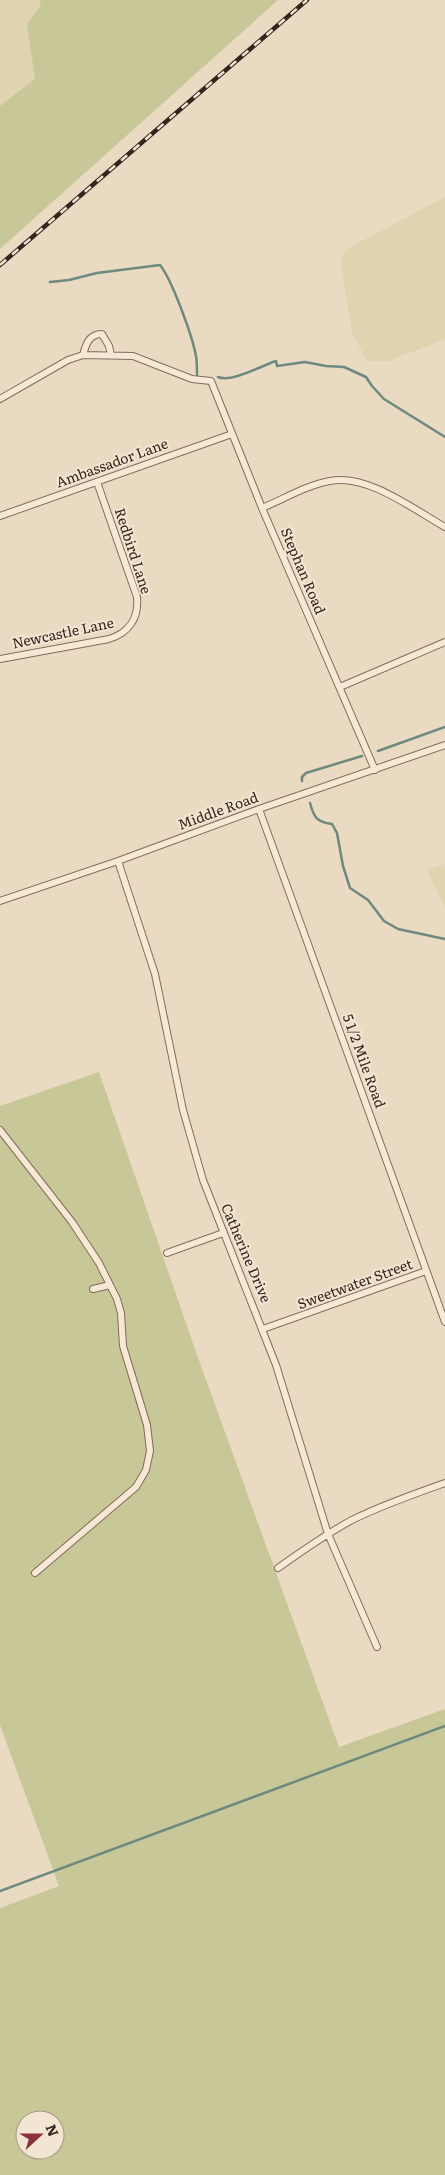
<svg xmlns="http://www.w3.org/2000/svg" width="445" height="2175" viewBox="0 0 445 2175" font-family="Literata,serif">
	<rect width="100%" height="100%" fill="#eadac2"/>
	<path fill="#dfd3b0" d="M0,0h39l2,5 -14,20 8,54 -35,27z
		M445,197v142l-56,22h-22l-15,-28 -11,-70 4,-13z
		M445,864v44l-18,-38z"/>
	<path fill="#c7c797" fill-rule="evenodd" d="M39,0h239l-278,249v-143l35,-27 -8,-54 14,-20z
		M99,1072l97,280 143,395 106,-38v466h-445v-267l59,-22 -59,-161v-619zM25,2120h30v30h-30z"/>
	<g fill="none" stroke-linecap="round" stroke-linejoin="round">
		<path stroke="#6c8a80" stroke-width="2.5" d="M50,282l19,-2 28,-7 63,-8c12,15 32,70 36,91 1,6 1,13 1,19
			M218,377c13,6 43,-11 58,-16l1,5 28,-4 21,4 18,1 22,10 6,9 12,13 61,38
			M378,751l67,-24
			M302,781v-4l4,-4 56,-17
			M310,803c4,15 7,19 22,21l5,9 6,33 7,22 18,12 16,21 14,8 47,10
			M0,1891l445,-165"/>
		<defs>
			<path id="minor" d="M83,355c3,-11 6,-21 19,-21l7,12 2,9
				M0,399l68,-39 15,-5 50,1 59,23 19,2 51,127 113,262
				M262,508c22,-9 45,-23 68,-27 38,-7 83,28 115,46
				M0,516l232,-82
				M0,659l109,-20c20,-6 30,-21 28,-42l-40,-115
				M340,687l105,-45
				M259,809l186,513
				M118,861l37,113 28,136 20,70 73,185 52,169 49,113
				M0,901l118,-40 141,-52 186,-64
				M0,1130l72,92 27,41 18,36 4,14 2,33 24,79 3,26 -4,19 -10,17 -101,86
				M167,1253l56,-20
				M93,1289l17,-4
				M263,1329l163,-58
				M278,1568c24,-17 48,-34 74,-48 30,-15 62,-26 93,-37"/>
		</defs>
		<use href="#minor" stroke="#836c5b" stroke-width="8"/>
		<use href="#minor" stroke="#f6e8d4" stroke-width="6"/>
		<defs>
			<path id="rail" d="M0,265l307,-265"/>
		</defs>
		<use href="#rail" stroke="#34261e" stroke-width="4.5"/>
		<use href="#rail" stroke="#f2e5d1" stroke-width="2.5" stroke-dasharray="8" stroke-linecap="butt"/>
	</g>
	<g text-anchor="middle" stroke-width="4" stroke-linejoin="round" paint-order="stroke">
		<g font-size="14" fill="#34261e" stroke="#f2e5d1">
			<text transform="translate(112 463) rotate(-20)" y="5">Ambassador Lane</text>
			<text transform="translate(133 551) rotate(72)" y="5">Redbird Lane</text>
			<text transform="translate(303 571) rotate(67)" y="5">Stephan Road</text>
			<text transform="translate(63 633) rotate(-12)" y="5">Newcastle Lane</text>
			<text transform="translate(218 811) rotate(-20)" y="5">Middle Road</text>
			<text transform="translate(364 1061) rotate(70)" y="5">5 1/2 Mile Road</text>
			<text transform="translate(246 1253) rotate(67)" y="5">Catherine Drive</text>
			<text transform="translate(355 1284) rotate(-20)" y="5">Sweetwater Street</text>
		</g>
	</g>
	<g transform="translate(40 2135) rotate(69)"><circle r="24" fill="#f2e5d1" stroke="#a69989"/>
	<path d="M0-4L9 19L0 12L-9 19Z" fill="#8d2f3a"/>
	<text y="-8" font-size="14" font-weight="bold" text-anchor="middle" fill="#34261e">N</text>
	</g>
</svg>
